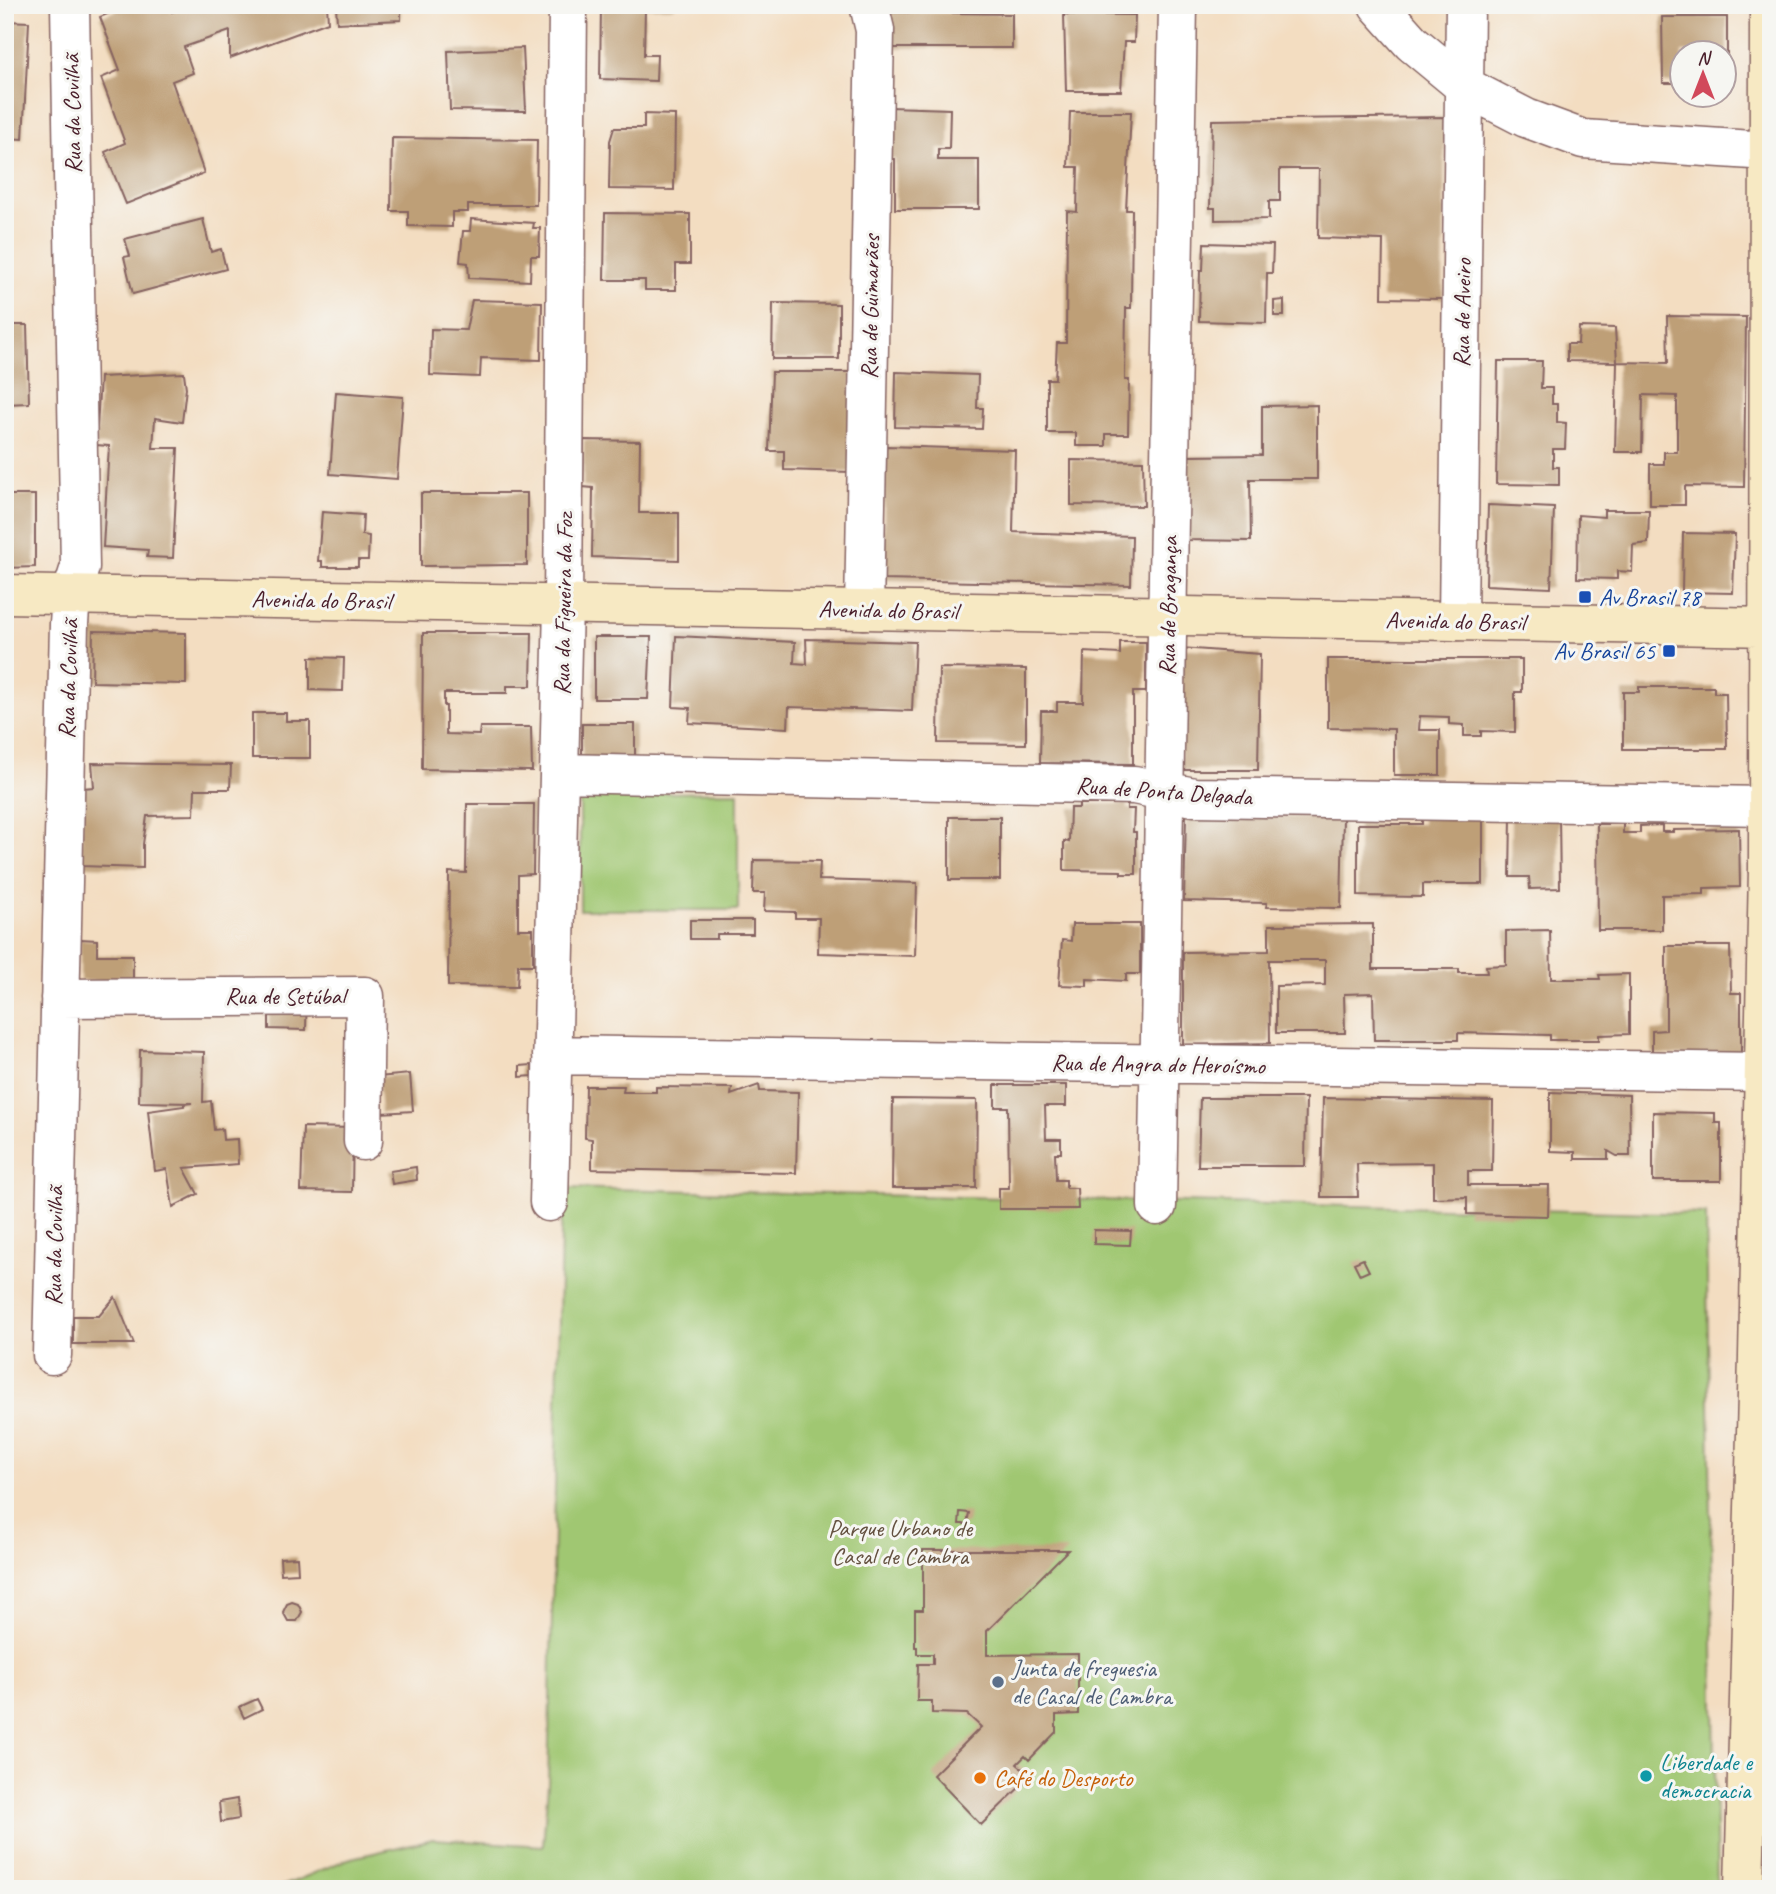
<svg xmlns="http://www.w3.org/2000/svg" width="1776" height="1894" viewBox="0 0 1776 1894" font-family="Caveat,sans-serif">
	<rect width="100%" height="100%" fill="#f6f6f2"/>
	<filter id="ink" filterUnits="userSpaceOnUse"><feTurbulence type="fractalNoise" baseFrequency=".0143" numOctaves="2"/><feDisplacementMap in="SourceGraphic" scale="14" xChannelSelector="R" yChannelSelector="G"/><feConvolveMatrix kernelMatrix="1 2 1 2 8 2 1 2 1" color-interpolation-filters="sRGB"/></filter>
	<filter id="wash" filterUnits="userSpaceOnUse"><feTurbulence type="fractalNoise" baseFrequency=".00686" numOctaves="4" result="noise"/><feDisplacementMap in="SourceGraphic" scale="28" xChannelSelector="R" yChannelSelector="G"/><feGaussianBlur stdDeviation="1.57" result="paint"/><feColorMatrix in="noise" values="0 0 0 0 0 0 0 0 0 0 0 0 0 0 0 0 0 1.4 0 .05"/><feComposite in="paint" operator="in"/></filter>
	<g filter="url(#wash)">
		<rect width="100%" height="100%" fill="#f3ddc1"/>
		<path fill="#a0c772" stroke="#75734e" stroke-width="2" d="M738,792v118h-158v-116z
			M564,1188l1142,26 11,675h-1441l72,-30 85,-20 110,7 5,-62 13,-550z"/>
		<g id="blocks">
			<path fill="#be9f77" d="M129,5h41l2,7 21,-7h134l1,17 -98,36v-27l-46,16 9,26 -21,8 32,92 -78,31 -21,-52 20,-9 -24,-65 19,-8 -20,-53z
				M336,5h65v15l-64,3z
				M601,5h74v3h-30l-1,47h13l-1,26 -56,-2z
				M889,12l123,2v34h-123z
				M1064,14l71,1 -1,27h-10l-3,49h-55z
				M1662,17h65v66h-3v-31h-42v31h-19z
				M5,21l24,1 -6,117 -18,-1z
				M523,48l3,63 -76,-1 -2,-59z
				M889,107l61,2 -1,40h-11v11h41v49h-84v-50h-7z
				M1070,112h61l-5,98h6l-1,98h-5l-1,72h4l-1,54h-22v12h-30v-13h-29v-54h8l2,-36h9l1,-132 10,1 1,-45h-10z
				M644,114l31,1 -1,75 -65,-1 1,-48 4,-13h30z
				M1445,117l-2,182 -61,-1 1,-58 -65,-2 1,-69h-39v32h-11v18l-54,1v-12h-5l2,-88z
				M392,138l145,2 -1,65h-68v7h-16v15l-44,-1v-15h-17z
				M605,213l85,1v50h-14v26h-31v-10h-41z
				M203,219l8,33 10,-3 5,20 -93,25 -9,-37 6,-1 -5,-17z
				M471,219l63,4 -1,5h7l-1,28h-8l-1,25 -61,-3 -1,-15 -8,-1 3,-31h7z
				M1204,243l69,2 -1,28h-5l-1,50 -67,-2 1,-51h3z
				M472,300l70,2 -1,58 -60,-2 -1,19 -50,-2 1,-46 35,1z
				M1284,300v16h-10v-15z
				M773,303l66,1v55h-67z
				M1667,316l79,1 -2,170 -59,-1v19h-35v-41h14v-12h13v-56l-34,-1 -1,57h-27l2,-90 51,1z
				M5,325h22l2,78 -24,1z
				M1579,327l36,1 2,34 -50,-1v-17h11z
				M1498,361h44l-1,27h11v16h5v18l9,1 -1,26h-12v18h6v18l-63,-1z
				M772,372h80l-2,100 -66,-2v-19h-15z
				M896,372l82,3 -1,33h6l-1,21 -87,-2z
				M184,373l2,15 -4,34 -27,-4 -2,30h25l-5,110 -26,-1 1,-7 -45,-3 6,-101 -13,-1 4,-68z
				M336,392l67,5 -6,82 -67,-5z
				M1317,405v74h-67l1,62 -63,-1v-84l74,-1v-49z
				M584,440l56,1 -1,72h40v47l-87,-3 1,-69 -10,-1z
				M885,446l130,4 -2,82 119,4 -1,49 -248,-5z
				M1071,460l72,1 1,45 -73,-1z
				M421,493h106v72l-106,1z
				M5,495h30v72l-30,1z
				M1488,505l66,3 -3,80 -65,-3z
				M1604,510h45l-1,33 -15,2 -1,27 -15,-1v8l-40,-1 1,-63 26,2z
				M322,512l41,3 -1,20 7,1 -1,24h-10v7h-36v-6h-4z
				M1683,533l52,1 -2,59 -51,-1z
				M93,631l93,2v51l-94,-2z
				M423,633h109l-1,53h-24v7h-63v13h2v28l33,1 1,-8h51l1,44 -110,-2z
				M676,636l119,6 -1,21 13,1 -1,-25 109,3 -3,69 -123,-4 -1,21 -99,-5 1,-15 -17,-1z
				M594,637h57l-3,62h-54z
				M1120,642h26v50h-13v72l-93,-1 1,-52h16v-9h26l1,-50 36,2z
				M1181,648l79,6 -2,116h-77z
				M310,657l34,1 -1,33 -33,-1z
				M1328,659h194v33h-7v40l-34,-1v5h-17v-11l-15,-1v-7l-29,-1 -1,14h21v45h-46v-46l-66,-1z
				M939,668l87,1v75l-88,-1z
				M1639,687h75v6h12l1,56h-104v-57h16z
				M252,713h34v8h24v37h-58z
				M582,724h53v37h-53z
				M92,763l139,2 -1,24h-35l-1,26 -47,1 -4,28v24l-62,-2 2,-78 11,-1z
				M467,804h67l-1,70 -15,1v54h15v36h-15l-1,22 -69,-1 1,-114 17,1z
				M1079,804h48v5h7l-1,23h3v42h-15v-3l-57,-1v-29l5,1 1,-34h9z
				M1186,815l157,3 -2,90 -75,-1 1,-4 -83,-2z
				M1559,816l1,72 -30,1 -1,-12h-19l1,-60z
				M949,817h51v63h-51z
				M1422,818h61v66h-60v13l-65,-1v-72h64z
				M1597,824h26v9h17v-7l22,-1v7h12v-2l65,-1 1,58 -36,1v6l-42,1v35h-64z
				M754,860l66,1 -1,19 98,3 -2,73 -97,-3 1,-35h-24v-6l-31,-1 1,-18h-12z
				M690,920h63v14h-36v5h-27z
				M1072,924h68v50h-14v7l-39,-2v7l-28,-1 3,-45 9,1z
				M1373,924v45h86v4h28l-1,-7 20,-1v-34l44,-1 1,49h49l-1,-4 30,-1v60l-30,1v5h-49v-5l-92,-2v7h-84l-1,-47 -29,1 1,39h-69v-47l49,-1v-25h-56l1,83 -87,2v-93l86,-1v-26z
				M80,939l17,1v15h36v27l-53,-1z
				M1666,946h64l1,47h10v65l-89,-4v-23l14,-1z
				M307,987l-1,43 -37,-1v-20z
				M140,1050l64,2 -1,50 8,-1 3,29 8,-1 1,11 14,-1 1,25 -54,4 14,26 -25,13 -6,-38 -12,2 -7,-60 36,-5v-2l8,-1 -53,-1z
				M532,1065l1,11 -13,1v-11z
				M410,1074l3,37 -32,2 -3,-36z
				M759,1085l1,6 38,1 -2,81 -204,-4v-30l-7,-1 1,-52h38l-1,6h33v-5l76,1 -1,7z
				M995,1085h71v21h-21l1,33h15v14h-6l1,27h10v8h11l1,21h-79v-21h10l-1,-81h-13z
				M1550,1092l79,3 1,61h-13l-9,-5v8h-33v-7l-25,-1z
				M1200,1098h106l-1,68h-107z
				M1323,1098l170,3 -1,70h-24v14h81l-1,31 -81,-2v-17l-34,1v-35l-76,1 1,33h-37z
				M893,1099l84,1 -1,88h-84z
				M1653,1112l62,1v10h6v58h-68z
				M303,1127l50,1 -1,64 -51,-1z
				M416,1167l1,13 -25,4 -2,-13z
				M1094,1230l37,1 -1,14 -36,-1z
				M1363,1259l6,12 -9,4 -6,-12z
				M115,1297l19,47h-61v-28h26z
				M960,1512l9,1 -2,11h-8z
				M923,1550h145l-81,81v24l91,-1v60l-22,1v17l-27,28 -4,-4 -8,8 14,12 -50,49 -48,-50 48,-48 -14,-13 -35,-1v-12h-15l1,-37h15v-10h-16v-7h-2v-37h8z
				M297,1557l1,16 -17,1 -1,-16z
				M292,1602l6,2 4,8 -5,9h-9l-5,-9 4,-8z
				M257,1699l5,10 -18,9 -5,-11z
				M237,1799l2,20 -18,3 -2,-20z"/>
		</g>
	</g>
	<g filter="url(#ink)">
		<use href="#blocks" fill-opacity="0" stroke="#856260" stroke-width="2"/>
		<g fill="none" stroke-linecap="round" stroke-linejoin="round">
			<defs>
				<path id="street" d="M1378,5l34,38 52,43 62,32 57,21 185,12
					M864,610l11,-580 -6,-25
					M1458,621l7,-616
					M560,773l574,12 60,12 573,9
					M60,998l305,-2 -2,145
					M552,1055l1211,17
					M549,1202l14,-598 5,-599
					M1157,1206l21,-1201
					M52,1355l17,-731 2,-29 9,-28 -10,-562
					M1746,1803l25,1"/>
				<path id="secondary" d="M5,594l1766,33
					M1744,1889l14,-533 10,-488 1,-863"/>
			</defs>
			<use href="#street" stroke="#856260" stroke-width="41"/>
			<use href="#secondary" stroke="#856260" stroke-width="41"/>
			<use href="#street" stroke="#fff" stroke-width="38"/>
			<use href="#secondary" stroke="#f7e9c3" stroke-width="38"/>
		</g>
	</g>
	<g fill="#1a4fb4" stroke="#f6f6f2" stroke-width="2.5">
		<rect x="1578" y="590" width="14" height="14" rx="3.5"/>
		<rect x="1662" y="644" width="14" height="14" rx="3.5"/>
	</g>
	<circle fill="#5c6f8a" stroke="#f6f6f2" stroke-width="2.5" cx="998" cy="1682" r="7"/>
	<circle fill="#0f9aa8" stroke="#f6f6f2" stroke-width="2.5" cx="1646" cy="1776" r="7"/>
	<circle fill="#e8710a" stroke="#f6f6f2" stroke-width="2.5" cx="980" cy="1778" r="7"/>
	<g text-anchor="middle" stroke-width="6" stroke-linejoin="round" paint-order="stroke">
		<g font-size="24" fill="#4a1f2b" stroke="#f6f6f2">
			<text transform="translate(72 114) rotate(-91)" y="8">Rua da Covilhã</text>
			<text transform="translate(870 307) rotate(-89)" y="8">Rua de Guimarães</text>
			<text transform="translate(1462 313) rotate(-89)" y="8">Rua de Aveiro</text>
			<text transform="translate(321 600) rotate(1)" y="8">Avenida do Brasil</text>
			<text transform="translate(563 604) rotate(-89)" y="8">Rua da Figueira da Foz</text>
			<text transform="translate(1168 606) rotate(-89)" y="8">Rua de Bragança</text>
			<text transform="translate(888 610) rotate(1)" y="8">Avenida do Brasil</text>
			<text transform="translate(1455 621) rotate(1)" y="8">Avenida do Brasil</text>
			<text transform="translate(68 679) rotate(-88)" y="8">Rua da Covilhã</text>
			<text transform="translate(1164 791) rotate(4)" y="8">Rua de Ponta Delgada</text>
			<text x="285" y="1004">Rua de Setúbal</text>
			<text transform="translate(1158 1064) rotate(1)" y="8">Rua de Angra do Heroísmo</text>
			<text transform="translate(54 1246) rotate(-89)" y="8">Rua da Covilhã</text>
		</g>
		<g font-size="24" fill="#164399" stroke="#f6f6f2" text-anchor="start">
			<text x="1599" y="605">Av Brasil 78</text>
			<text x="1655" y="659" text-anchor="end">Av Brasil 65</text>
		</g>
		<g font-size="24" fill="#645140" stroke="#f6f6f2">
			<text x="900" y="1536">Parque Urbano de<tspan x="900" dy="28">Casal de Cambra</tspan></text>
		</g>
		<g font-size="24" fill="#4e5e75" stroke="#f6f6f2" text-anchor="start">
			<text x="1012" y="1676">Junta de freguesia<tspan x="1012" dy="28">de Casal de Cambra</tspan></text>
		</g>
		<g font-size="24" fill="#0d838f" stroke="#f6f6f2" text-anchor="start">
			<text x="1660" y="1770">Liberdade e<tspan x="1660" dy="28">democracia</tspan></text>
		</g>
		<g font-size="24" fill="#c56008" stroke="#f6f6f2" text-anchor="start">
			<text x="994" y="1786">Café do Desporto</text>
		</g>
	</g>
	<rect width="1776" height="1894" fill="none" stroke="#f6f6f2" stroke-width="28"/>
	<g transform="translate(1703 74)"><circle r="33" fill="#f6f6f2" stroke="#b1a0a2" stroke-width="2"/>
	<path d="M0-5L12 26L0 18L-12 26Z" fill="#d1495b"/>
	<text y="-10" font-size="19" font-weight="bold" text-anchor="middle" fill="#4a1f2b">N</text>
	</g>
</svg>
